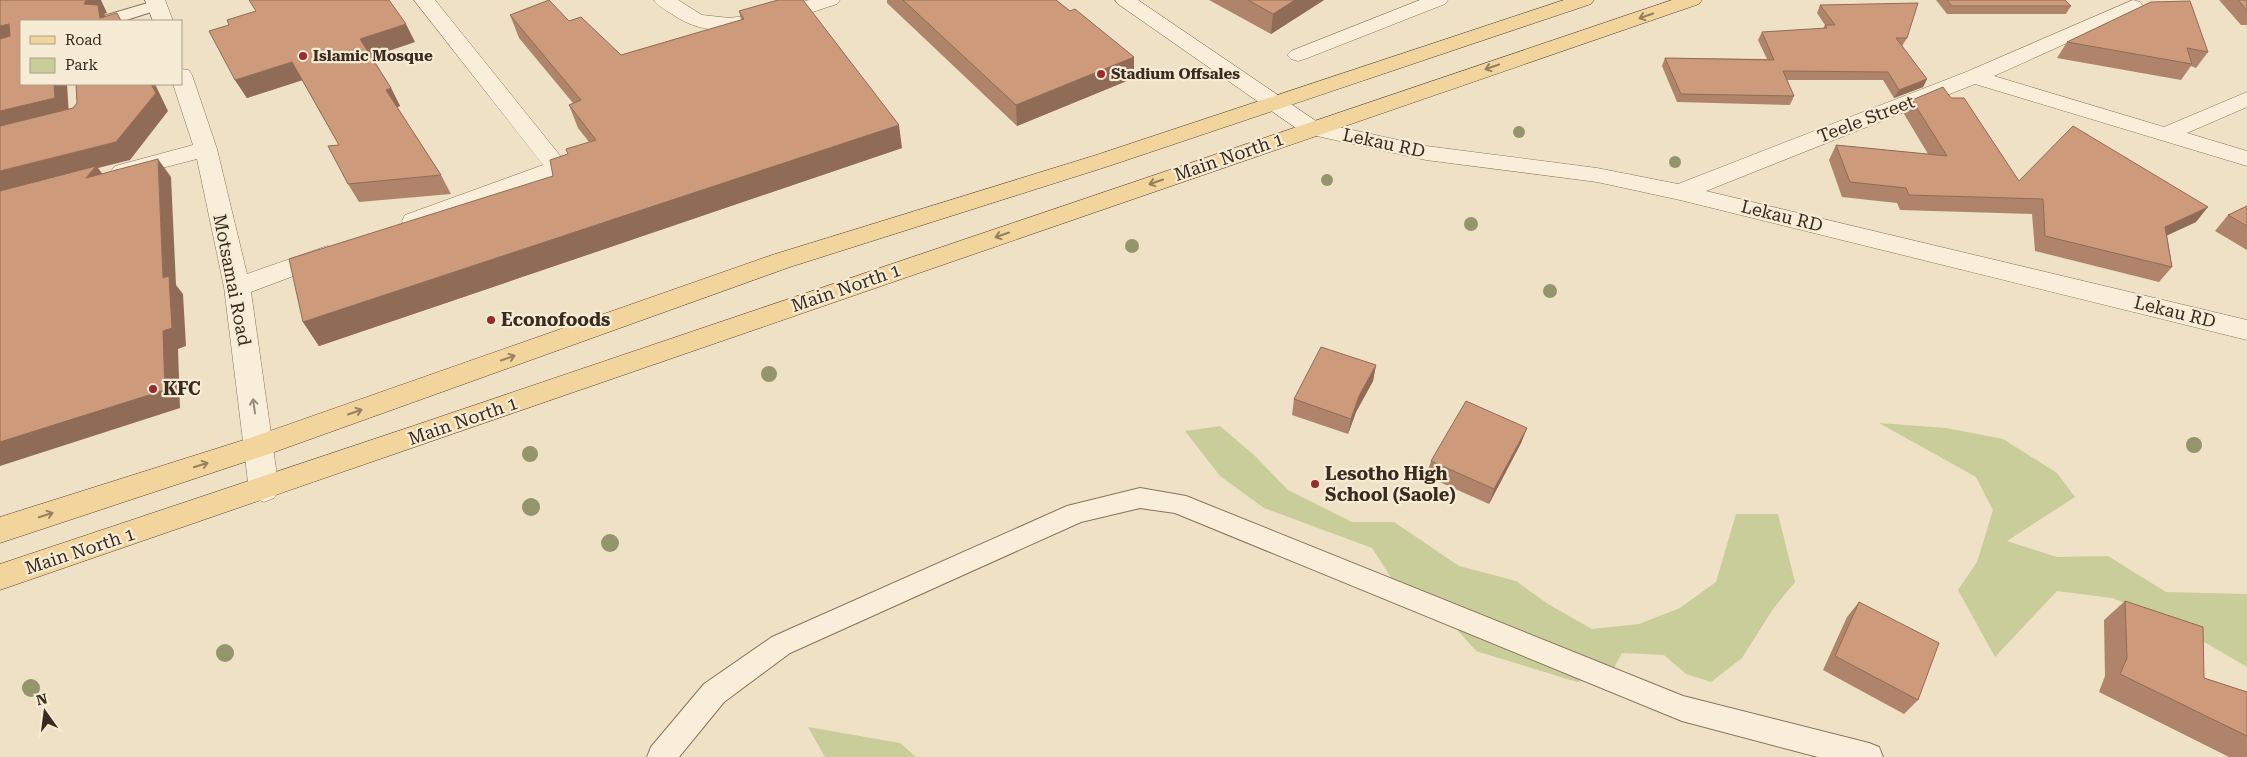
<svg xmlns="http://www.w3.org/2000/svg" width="2247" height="757" viewBox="0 0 2247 757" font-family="'Roboto Serif',serif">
	<rect width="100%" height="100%" fill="#efe1c5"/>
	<path fill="#c9cd99" d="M1879,423l67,5 57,11 54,34 18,24 -68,44 50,16 51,-1 58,36 81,2v73l-82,-48 -53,-21 -55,-7 -62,66 -37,-67 19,-28 16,-52 -17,-33z
		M1220,426l34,29 34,35 64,32h42l65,44 57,15 32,23 44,25 47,-5 41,-16 36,-26 20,-68h42l17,68 -22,27 -31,49 -31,24 -25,-8 -22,-19 -42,-2 -12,22 -33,7 -101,-31 -31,-35 -47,-28 -26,-40 -108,-40 -44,-32 -35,-45z
		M808,727l92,16 16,14h-91z"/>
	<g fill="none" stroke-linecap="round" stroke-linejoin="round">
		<defs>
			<path id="lane" d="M158,0l6,2 2,3 -2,3 -41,13h-25l2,-4z
				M1140,488l46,8 497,200 186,47 10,4 4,10h-65l-136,-36 -507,-208 -35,-5 -59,14 -291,131 -66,49 -45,55h-32l4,-10 53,-63 68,-47 295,-131z"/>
			<path id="street" d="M145,0h20l8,21h-20z
				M414,0h21l131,163 4,5 -4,5 -143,54 -9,2 -9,-2 -3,-6 3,-6 138,-50z
				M654,0h24l24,15 28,3 33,-5 46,-13h31l-3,4c-50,16 -117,45 -165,10 -7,-4 -14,-8 -18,-14z
				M1420,0h28l-3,4 -140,55 -7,2 -7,-2 -4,-4 4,-4z
				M2133,0l7,2 3,4 -3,4 -146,66 170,51 83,-35v15l-60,26 60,18v15l-272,-82 -269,107 541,129v20l-567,-140 -83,-18 -171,-22 -123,-27 -3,-5 3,-5 8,-2 115,25 171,22 81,16 288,-112z
				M181,69l8,1 3,5 25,74 30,125 80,-28 9,2 4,6 -4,6 -85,32 28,198 -5,8 -10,4 -10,-4 -5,-8 -25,-203 -27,-128 -74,19 -8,-2 -4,-5 4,-5 78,-21 -20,-61h8z"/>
			<path id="secondary" d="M1115,0h23l181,123 3,5 -3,5 -8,2 -8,-2 -185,-129z"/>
			<path id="primary" d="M1564,0h30l-3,4 -482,162 -319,101 -521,187 -269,89v-26l250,-79 522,-183 321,-99z
				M1672,0h30l-3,4 -1699,586v-26l413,-138z"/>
		</defs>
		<use href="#lane" stroke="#8a725b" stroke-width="2"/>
		<use href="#street" stroke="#8a725b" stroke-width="1"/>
		<use href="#secondary" stroke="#6c533e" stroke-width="1"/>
		<use href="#primary" stroke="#58412f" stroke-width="1"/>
		<use href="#lane" fill="#f9eed9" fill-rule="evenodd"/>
		<use href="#street" fill="#f9eed9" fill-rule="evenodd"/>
		<use href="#secondary" fill="#f9eed9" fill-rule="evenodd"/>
		<use href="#primary" fill="#f2d59d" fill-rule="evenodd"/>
	</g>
	<g fill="#95956d">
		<circle cx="1519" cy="132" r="6"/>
		<circle cx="1675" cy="162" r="6"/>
		<circle cx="1327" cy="180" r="6"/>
		<circle cx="1471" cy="224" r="7"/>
		<circle cx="1132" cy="246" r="7"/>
		<circle cx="1550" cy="291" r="7"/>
		<circle cx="769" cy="374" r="8"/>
		<circle cx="2194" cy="445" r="8"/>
		<circle cx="530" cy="454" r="8"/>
		<circle cx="531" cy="507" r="9"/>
		<circle cx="610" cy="543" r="9"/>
		<circle cx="225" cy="653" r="9"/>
		<circle cx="31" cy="688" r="9"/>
	</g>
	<path fill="#b0846a" d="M887,0h169l14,11 64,46v21l-117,48 -130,-123z
		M1209,0h115l-53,34z
		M1936,0h129l6,6 -5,8h-119z
		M2219,0h28v25h-6z
		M2151,2l57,50 -12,16 -5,-2 -10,14 -124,-22 10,-16z
		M1820,5l87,33 -5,8 25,33 -4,8 -29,11 -11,-18h-97l8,16 -4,9 -113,-3 -15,-36 3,-8 102,1 -9,-19 4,-8 61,-3 2,-4 -8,-12z
		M739,11l163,137 -583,198 -16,-24 250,-146 15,-22 21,-12 -11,-14 -9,-23 4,-2 -54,-65 -9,-23 59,6 52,34 120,-35z
		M415,42l-44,15 20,31 9,18 -3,1 44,68 10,19 -92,8 -11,-18 -9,-39 -37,-65 -55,18 -12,-18z
		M1912,100l107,81 177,41 -29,13 5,32 -13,15 -124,-31 -3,-37 -132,-4 -3,-7 -55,-6 -13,-37 7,-15 92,9 -24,-40z
		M2247,206v44l-32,-19 13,-16z
		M1376,365l-3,16 -17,31 -8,22 -56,-19 2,-16z
		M1527,428l-6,15 -32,61 -63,-28 5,-15z
		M2125,601l79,77 43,14v65h-18l-130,-65 6,-16 -1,-56z
		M1859,602l59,98 -14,14 -81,-44 24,-53z"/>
	<path fill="#906c56" d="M86,0h15l6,13 -3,1 5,7h-7l-18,-17z
		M1295,0h29l-53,34 2,-20z
		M9,24l12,16 -21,7v-21z
		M406,24l9,18 -46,15 -9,-18z
		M1134,57v21l-117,48 -1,-21z
		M292,62l11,18 -56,18 -12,-18z
		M1927,79l-4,8 -29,11 5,-8z
		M54,84h13l2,32 -69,16v-21z
		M151,84h4l13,27 -38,49 -32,8 12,16 -110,9v-22z
		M391,88l9,18 -5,2 -9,-18z
		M899,125l3,23 -583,198 -16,-24z
		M158,159l13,18 5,108 7,9 3,52 -8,3 2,59 -180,58v-24l163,-111v-53z
		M2208,207l-12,15 -43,20 12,-15z
		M1376,365l-3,16 -17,31 -8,22 3,-15 8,-23z
		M1527,428l-6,15 -32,61 5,-15z"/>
	<path fill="#cd9a7b" stroke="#906c56" d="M0,0h86l-2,4 14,1 2,13 17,-5 4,8h-100v63h33l1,14 -55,13v-72l10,-3 -1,-12 -9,2z
		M249,0h140l17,24 -46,15 31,49 -5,2 55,85 -93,9 -20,-38 11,-1 -47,-83 -57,18 -26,-49 20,-6 -2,-5 29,-9z
		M549,0l20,21 12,-4 40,38 123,-36 -5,-8 39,-11h25l96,125 -596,197 -14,-63 264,-83 -3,-16 18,-6 -2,-5 30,-9 -27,-35 12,-5 -71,-85z
		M903,0h153l14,11 5,-2 59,48 -118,48z
		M1248,0h47l-22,14z
		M1947,0h118l6,6h-119z
		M2238,0h9v10z
		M2190,1l18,51 -21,-4 5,16 -125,-22 84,-40z
		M1918,3l-11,35h-11l31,41 -28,11 -11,-18 -105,-1 11,25 -113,-2 -16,-36 109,2 -12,-28 65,-4 -2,-3h10l-15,-20z
		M76,84h75l5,9 -40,49 -116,29v-45l73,-18 4,-5z
		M1943,87l8,11h13l55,83 54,-55 135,81 -43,20 7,40 -127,-31 -2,-37 -134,-4 -3,-7 -56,-6 -14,-37 111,11 -35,-56z
		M158,159l5,119 6,-2 3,52 -9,3 2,59 -165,52v-251l96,-25 -10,12z
		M2247,206v20l-19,-11z
		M1321,347l55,18 -17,31 -8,23 -57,-20z
		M1466,401l61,27 -33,61 -63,-28z
		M2125,601l78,26 1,51 43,14v44l-127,-62 7,-16z
		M1859,602l80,41 -21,57 -83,-44z"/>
	<defs><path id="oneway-shaft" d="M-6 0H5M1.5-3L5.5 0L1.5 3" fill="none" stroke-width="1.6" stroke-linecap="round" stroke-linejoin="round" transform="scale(1.25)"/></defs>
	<g stroke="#96805e">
		<use href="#oneway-shaft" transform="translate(1646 16) rotate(161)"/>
		<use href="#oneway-shaft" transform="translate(1492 67) rotate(161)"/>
		<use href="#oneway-shaft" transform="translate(1156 182) rotate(161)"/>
		<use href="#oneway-shaft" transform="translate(1002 235) rotate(161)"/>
		<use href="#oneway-shaft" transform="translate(508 358) rotate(-19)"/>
		<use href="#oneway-shaft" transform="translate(355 412) rotate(-19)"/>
		<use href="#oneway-shaft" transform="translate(201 465) rotate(-18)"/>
		<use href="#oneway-shaft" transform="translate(46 515) rotate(-18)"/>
	</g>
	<use stroke="#9a8c7c" href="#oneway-shaft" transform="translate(254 406) rotate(-98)"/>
	<g fill="#992a2f" stroke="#f6ebd5" stroke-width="2">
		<circle cx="303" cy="56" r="5"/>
		<circle cx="1101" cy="74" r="5"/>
		<circle cx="491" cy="320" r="5"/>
		<circle cx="153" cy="389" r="5"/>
		<circle cx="1315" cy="484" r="5"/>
	</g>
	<g text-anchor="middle" stroke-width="4.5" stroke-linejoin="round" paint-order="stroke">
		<g font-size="15" font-weight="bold" fill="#3a2b1f" stroke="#f6ebd5" text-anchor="start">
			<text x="313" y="61">Islamic Mosque</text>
			<text x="1111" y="79">Stadium Offsales</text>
		</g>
		<g font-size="18" fill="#3a2b1f" stroke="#f6ebd5">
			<text transform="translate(1866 119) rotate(-21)" y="6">Teele Street</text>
			<text transform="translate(1384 143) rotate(12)" y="6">Lekau RD</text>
			<text transform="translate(1229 157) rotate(-19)" y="6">Main North 1</text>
			<text transform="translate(1782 216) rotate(14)" y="6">Lekau RD</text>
			<text transform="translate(232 280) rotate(79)" y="6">Motsamai Road</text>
			<text transform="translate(846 288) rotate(-19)" y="6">Main North 1</text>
			<text transform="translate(2175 312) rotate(14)" y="6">Lekau RD</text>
			<text transform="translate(463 421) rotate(-19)" y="6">Main North 1</text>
			<text transform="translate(80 551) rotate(-18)" y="6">Main North 1</text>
		</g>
		<g font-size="18" font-weight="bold" fill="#3a2b1f" stroke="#f6ebd5" text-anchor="start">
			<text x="501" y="326">Econofoods</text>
			<text x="163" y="395">KFC</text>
			<text x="1325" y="480">Lesotho High<tspan x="1325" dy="21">School (Saole)</tspan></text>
		</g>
	</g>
	<rect x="20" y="20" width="162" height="65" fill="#f6ebd5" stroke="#ab9e8c"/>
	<rect x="30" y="36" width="25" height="8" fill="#f2d59d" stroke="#ab9e8c"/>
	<text x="65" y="45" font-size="15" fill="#3a2b1f">Road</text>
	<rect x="30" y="58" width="25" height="15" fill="#c9cd99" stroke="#ab9e8c"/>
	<text x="65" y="70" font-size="15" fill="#3a2b1f">Park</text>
	<g transform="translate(45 712) rotate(346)" stroke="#f6ebd5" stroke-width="4" paint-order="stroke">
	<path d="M0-4L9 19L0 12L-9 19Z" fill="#3a2b1f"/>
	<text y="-8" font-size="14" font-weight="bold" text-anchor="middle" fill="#3a2b1f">N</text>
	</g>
</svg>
